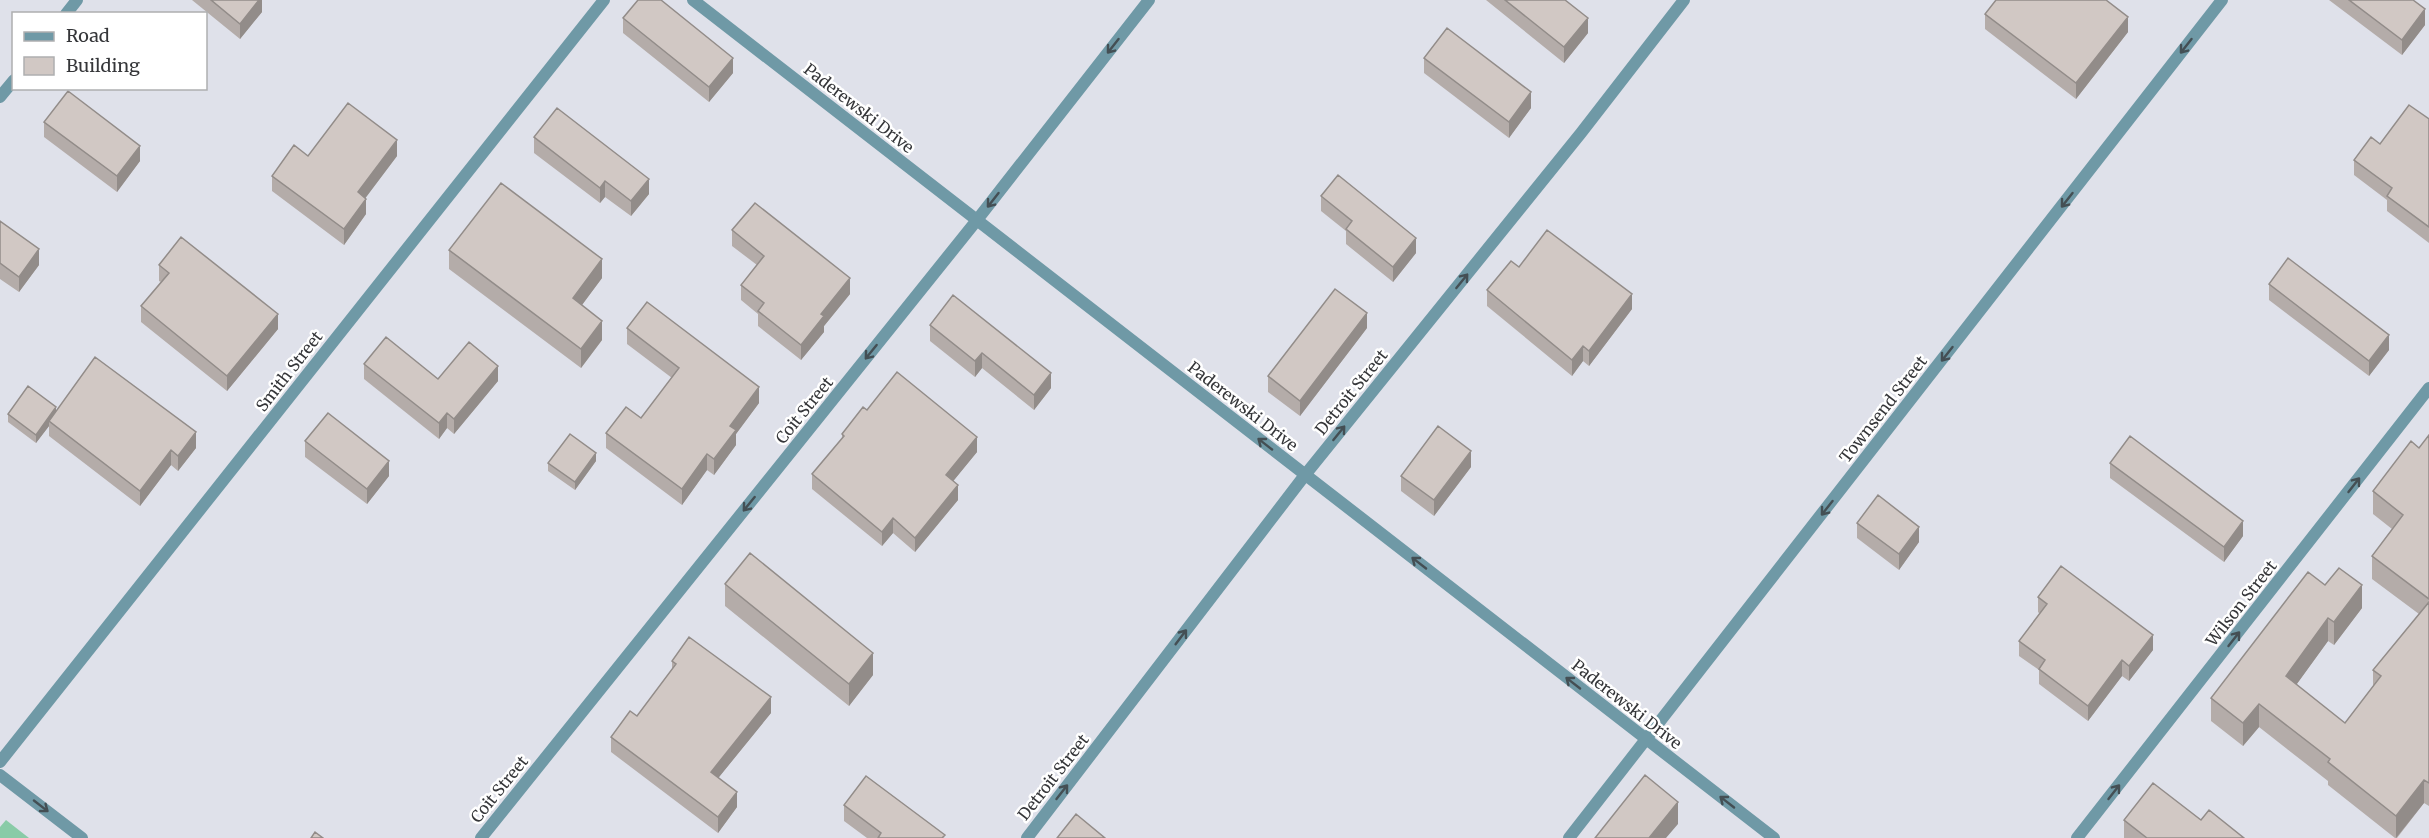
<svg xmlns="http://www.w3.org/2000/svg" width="2429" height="838" viewBox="0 0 2429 838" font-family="Merriweather,serif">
	<rect width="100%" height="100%" fill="#dfe1ea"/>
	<path fill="#89cba7" d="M6,820l23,18h-29v-11z"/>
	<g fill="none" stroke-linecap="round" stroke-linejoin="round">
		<path stroke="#6f99a6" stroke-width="12" d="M693,0l1081,838
			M66,14l11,-14
			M0,97l14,-17
			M0,762l604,-762
			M0,775l82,63
			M481,838l496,-618 172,-220
			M1027,838l278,-363 276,-342 103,-133
			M1569,838l653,-838
			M2077,838l352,-450"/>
	</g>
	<path fill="#b4aca9" d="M192,0h70v12l-22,27z
		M1486,0h79l23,33 -24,30z
		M2329,0h84l12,25 -23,30z
		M1985,14l143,18 -52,67 -91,-70z
		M623,18l110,55 -24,29 -86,-69z
		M1424,58l107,50 -22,30 -85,-65z
		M2429,119v124l-42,-32v-11l-33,-25v-15l26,-16z
		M44,122l96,39 -23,31 -73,-55z
		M534,137l115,57 -18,22 -26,-19 -5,6 -66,-50z
		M308,156h89l-32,42 1,16 -22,31 -72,-54v-15z
		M1321,196l95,57 -23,29 -47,-38v-13l-25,-20z
		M0,221l39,44 -20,27 -19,-13z
		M732,230l118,64 -26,32v6l-23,28 -43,-34v-12l-17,-14v-15l16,-20 -25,-19z
		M449,250l153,28 -20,27 20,35 -21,28 -132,-99z
		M159,265l119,64 -51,62 -86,-69v-16l20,-24 -2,-1z
		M1519,267l113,42 -43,57 -6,-5 -11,15 -85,-70v-16z
		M2269,284l120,66 -20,26 -100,-76z
		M930,325l121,63 -17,22 -52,-42 -7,9 -45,-36z
		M627,328l132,75 -23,31v11l-22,30 -7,-5 -25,35 -76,-57v-15l35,-15 31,-40 -45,-34z
		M1367,328l-67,88 -32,-24v-16z
		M364,364l74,15 60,2 -44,53 -7,-6 -8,11 -75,-60z
		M56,410l140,38 -18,23 -7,-6 -31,41 -91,-70v-10l-13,17 -28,-21v-8z
		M867,410l110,42 -24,29 5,19 -43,52 -22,-19 -11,13 -70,-57v-15l30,-35v-5z
		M2429,435v371l-5,-3 -27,35h-2l-67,-53v-4l-69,-54 -16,19 -32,-25v-23l114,-113 37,23 -28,37 -6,-4 -32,44 49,38 28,-37v-16l46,-56 -47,-35v-23l20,-27 -19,-15v-23l46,-43z
		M305,441l84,35 -22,28 -62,-47z
		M596,461l-21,29 -27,-19v-8z
		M2110,463l133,73 -19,26 -114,-84z
		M1471,467l-37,49 -33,-25v-15z
		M1857,523l62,19 -20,28 -42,-32z
		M725,584l148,91 -24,31 -124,-100z
		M2038,597l115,53 -24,31 -7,-5 -34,45 -49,-37v-14l-20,-14v-15l21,-27 -2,-2z
		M672,661l99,52 -53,65 19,29 -19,26 -107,-81v-15l26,-21 35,-46z
		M844,805l101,33h-78l-23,-17z
		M2124,820h77l43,18h-120z"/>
	<path fill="#928c89" d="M259,0h3v12l-22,27v-15z
		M2425,9v16l-23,30v-15z
		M2128,17v15l-52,67v-16z
		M1588,18v15l-24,30v-16z
		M733,58v15l-24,29v-15z
		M1531,92v16l-22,30v-16z
		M397,140v16l-39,52v-16z
		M140,146v15l-23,31v-16z
		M649,179v15l-18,22v-15z
		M605,181v16l-5,6v-15z
		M366,199v15l-22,31v-16z
		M1416,238v15l-23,29v-15z
		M39,249v16l-20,27v-15z
		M602,259v19l-29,39v-19z
		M850,278v16l-26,32v6l-23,28v-15l20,-31z
		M1632,294v15l-43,57v-15z
		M1367,313v15l-67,88v-15z
		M278,314v15l-51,62v-15z
		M602,321v19l-21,28v-19z
		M2389,335v15l-20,26v-15z
		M1583,346v15l-11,15v-16z
		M982,353v15l-7,9v-16z
		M498,366v15l-44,53v-15z
		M1051,373v15l-17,22v-15z
		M759,387v16l-23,31v11l-22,30v-16l16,-33z
		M56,407v8l-7,6v5l-13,17v-8z
		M447,413v15l-8,11v-16z
		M196,432v16l-18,23v-15z
		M977,437v15l-31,38v-15z
		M171,450v15l-31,41v-15z
		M1471,451v16l-37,49v-16z
		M596,453v8l-21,29v-8z
		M707,454v16l-25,35v-16z
		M389,461v15l-22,28v-15z
		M958,485v15l-43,52v-14z
		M893,518v15l-11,13v-14z
		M2243,521v15l-19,26v-15z
		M1919,527v15l-20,28v-16z
		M2362,585v23l-28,37v-23z
		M2328,618v23l-42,58v-23z
		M2153,635v15l-24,31v-15z
		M873,653v22l-24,31v-22z
		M2122,660v16l-34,45v-15z
		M771,697v16l-60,74v-15z
		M2259,704v23l-16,19v-23z
		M2424,780v23l-28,35v-22z
		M737,792v15l-19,26v-16z
		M1678,802v22l-12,14h-17z"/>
	<path fill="#d1c8c4" stroke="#928c89" stroke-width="1.5" d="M211,0h48l-19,24z
		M638,0h23l72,58 -24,29 -86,-69z
		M1505,0h60l23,18 -24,29z
		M1996,0h110l22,17 -52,66 -91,-69z
		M2349,0h64l12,9 -23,31z
		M1447,28l84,64 -22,30 -85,-64z
		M68,91l72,55 -23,30 -73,-54z
		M348,103l49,37 -39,52 8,7 -22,30 -72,-53 22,-31 14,11z
		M2409,105l20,14v108l-42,-31 5,-8 -38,-28 17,-23 9,7z
		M557,108l92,71 -18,22 -26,-20 -5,7 -66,-51z
		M1338,175l78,63 -23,29 -47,-38 6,-8 -31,-25z
		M501,183l101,76 -29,39 29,23 -21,28 -132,-99z
		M755,203l95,75 -29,36 3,2 -23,29 -43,-34 6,-8 -23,-18 23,-29 -32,-26z
		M0,221l39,28 -20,28 -19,-14z
		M1547,230l85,64 -43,57 -6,-5 -11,14 -85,-70 24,-29 8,6z
		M181,237l97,77 -51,62 -86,-70 28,-33 -10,-8z
		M2288,258l101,77 -20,26 -100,-77z
		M1335,289l32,24 -67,88 -32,-25z
		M953,295l98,78 -17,22 -52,-42 -7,8 -45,-36z
		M647,302l112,85 -29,39 6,4 -22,29 -7,-5 -25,35 -76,-56 20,-26 15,11 38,-50 -52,-40z
		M386,337l52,42 31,-37 29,24 -44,53 -7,-6 -8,10 -75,-59z
		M95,357l101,75 -18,24 -7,-6 -31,41 -91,-70z
		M897,372l80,65 -31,38 12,10 -43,53 -22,-20 -11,14 -70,-58 32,-38 -2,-2 21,-27 4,3z
		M28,386l28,21 -20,28 -28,-21z
		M328,413l61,48 -22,28 -62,-48z
		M1438,426l33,25 -37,49 -33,-24z
		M570,434l26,19 -21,29 -27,-19z
		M2429,435v164l-57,-43 31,-41 -30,-24 38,-50 8,7z
		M2130,436l113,85 -19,26 -114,-84z
		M1878,495l41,32 -20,27 -42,-31z
		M750,553l123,100 -24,31 -124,-100z
		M2061,566l92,69 -24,31 -7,-6 -34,46 -49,-37 6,-9 -26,-19 28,-37 -9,-7z
		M2339,568l23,17 -28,37 -6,-4 -42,58 59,47 36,-47 -8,-6 56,-68v181l-5,-3 -28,36 -68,-54 2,-3 -71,-55 -16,19 -32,-25 97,-126 17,13z
		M689,637l82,60 -60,75 26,20 -19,25 -107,-80 19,-26 7,5 39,-52 -4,-3z
		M1645,775l33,27 -29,36h-54z
		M866,776l79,59 -3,3h-64l3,-5 -37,-28z
		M2153,783l48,37 8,-10 35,28h-97l-23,-18z
		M1076,814l29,24h-48z
		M315,832l8,6h-12z"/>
	<defs><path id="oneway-shaft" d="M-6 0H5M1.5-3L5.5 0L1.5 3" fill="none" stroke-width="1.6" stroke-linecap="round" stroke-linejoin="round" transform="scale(1.5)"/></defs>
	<g stroke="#444f54">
		<use href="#oneway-shaft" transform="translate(1113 46) rotate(128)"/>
		<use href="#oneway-shaft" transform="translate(2186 46) rotate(128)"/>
		<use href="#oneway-shaft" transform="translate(993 200) rotate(128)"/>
		<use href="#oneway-shaft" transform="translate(2067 200) rotate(128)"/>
		<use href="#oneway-shaft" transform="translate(1462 281) rotate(-51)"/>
		<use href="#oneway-shaft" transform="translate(871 352) rotate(129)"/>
		<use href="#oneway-shaft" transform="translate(1947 354) rotate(128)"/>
		<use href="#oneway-shaft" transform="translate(1339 433) rotate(-51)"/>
		<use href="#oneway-shaft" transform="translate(1265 444) rotate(-142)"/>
		<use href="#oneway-shaft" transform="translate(2354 485) rotate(-52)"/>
		<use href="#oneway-shaft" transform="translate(749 504) rotate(129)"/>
		<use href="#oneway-shaft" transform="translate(1827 508) rotate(128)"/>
		<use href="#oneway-shaft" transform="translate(1419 563) rotate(-142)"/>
		<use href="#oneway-shaft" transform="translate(1181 637) rotate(-53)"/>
		<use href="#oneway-shaft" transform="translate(2234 639) rotate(-52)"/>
		<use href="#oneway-shaft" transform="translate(1573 683) rotate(-142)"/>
		<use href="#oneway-shaft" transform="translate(1062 792) rotate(-52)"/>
		<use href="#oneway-shaft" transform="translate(2114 792) rotate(-52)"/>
		<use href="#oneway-shaft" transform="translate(1727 802) rotate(-142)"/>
		<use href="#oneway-shaft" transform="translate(41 806) rotate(38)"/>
	</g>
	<g text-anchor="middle" stroke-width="5" stroke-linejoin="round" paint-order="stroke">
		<g font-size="16" fill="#353639" stroke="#fff">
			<text transform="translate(859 108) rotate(38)" y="6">Paderewski Drive</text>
			<text transform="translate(289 371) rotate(-52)" y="6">Smith Street</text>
			<text transform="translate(1351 392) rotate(-51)" y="6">Detroit Street</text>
			<text transform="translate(1243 406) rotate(38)" y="6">Paderewski Drive</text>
			<text transform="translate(1883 409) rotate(-52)" y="6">Townsend Street</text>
			<text transform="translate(804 410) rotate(-51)" y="6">Coit Street</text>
			<text transform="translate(2241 603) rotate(-52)" y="6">Wilson Street</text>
			<text transform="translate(1627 704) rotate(38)" y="6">Paderewski Drive</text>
			<text transform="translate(1053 777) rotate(-52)" y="6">Detroit Street</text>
			<text transform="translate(499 789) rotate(-51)" y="6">Coit Street</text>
		</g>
	</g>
	<rect x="12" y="12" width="195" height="78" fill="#ffffff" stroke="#aeafb0" stroke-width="1.5"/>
	<rect x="24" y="32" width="30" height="9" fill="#6f99a6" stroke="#aeafb0" stroke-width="1.5"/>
	<text x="66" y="42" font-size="18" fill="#353639">Road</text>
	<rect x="24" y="57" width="30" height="18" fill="#d1c8c4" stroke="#aeafb0" stroke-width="1.5"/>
	<text x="66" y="72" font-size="18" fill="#353639">Building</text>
</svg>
